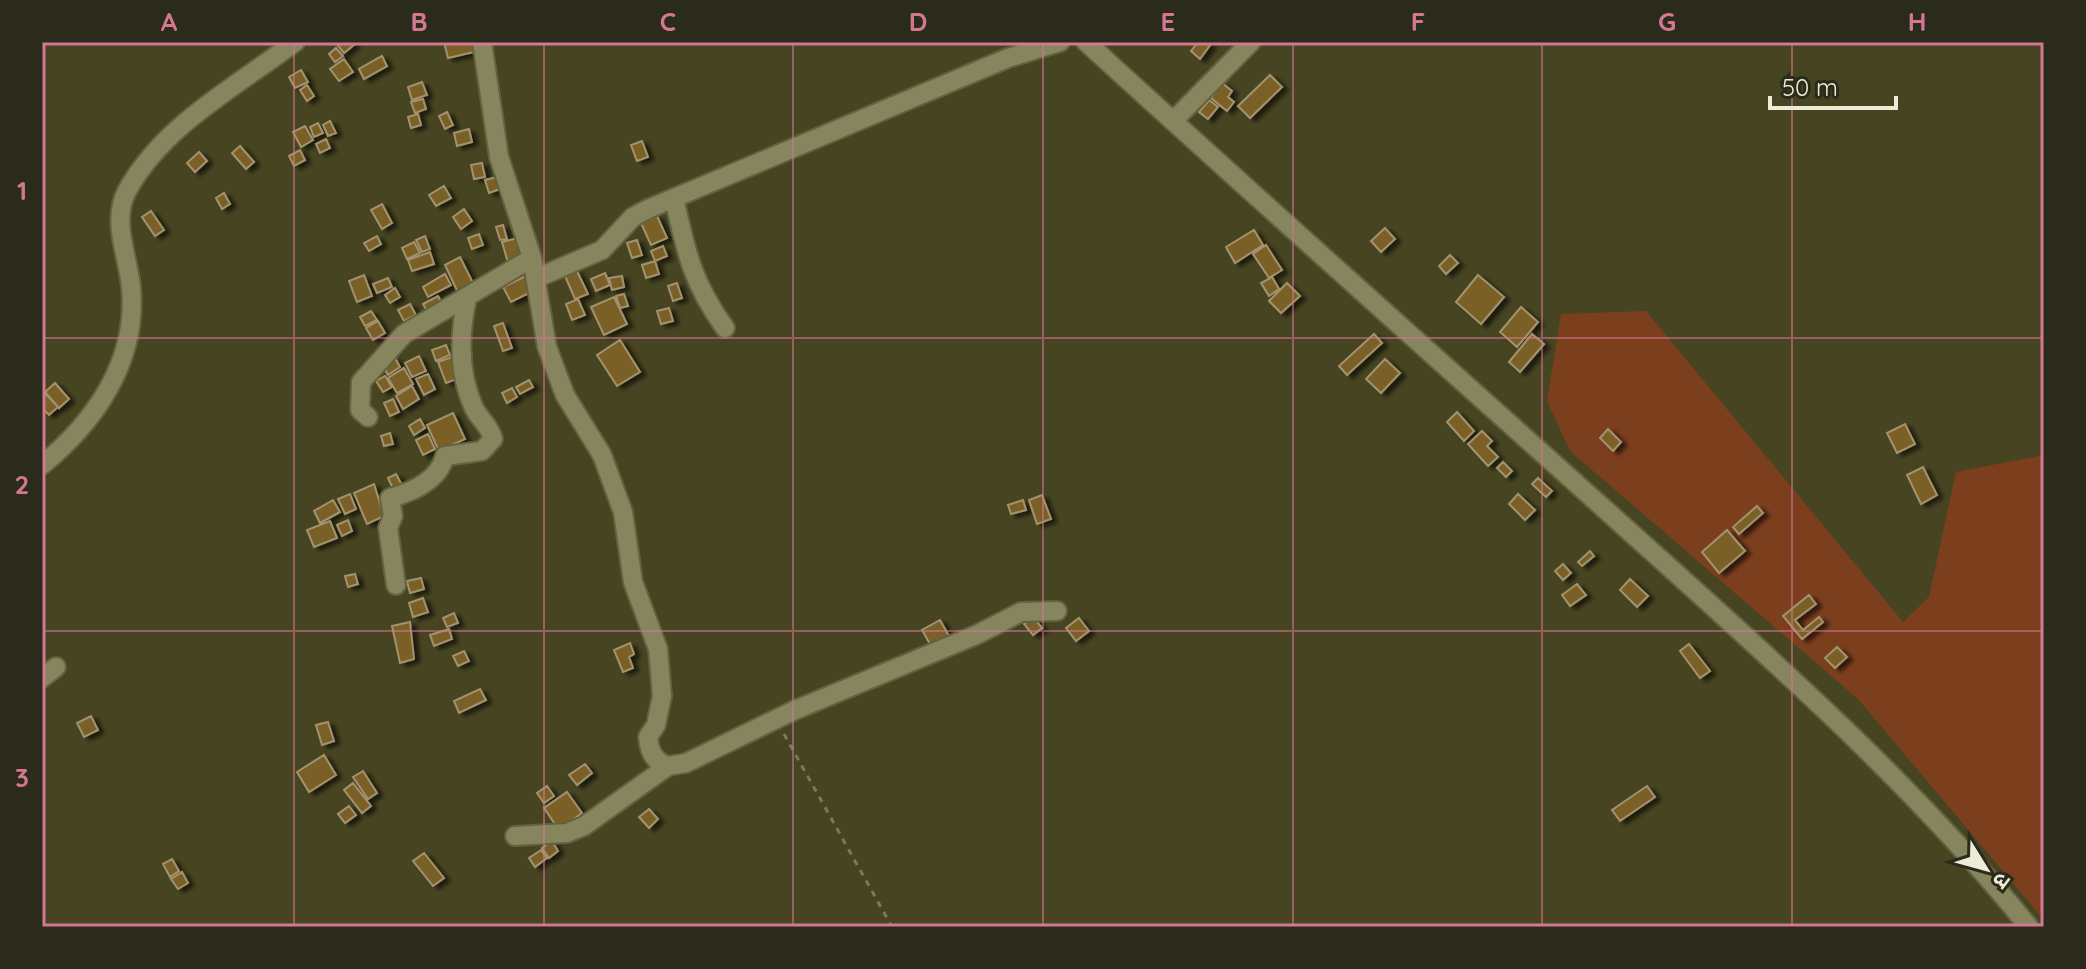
<svg xmlns="http://www.w3.org/2000/svg" width="2086" height="969" viewBox="0 0 2086 969" font-family="Quicksand,'Noto Sans Devanagari',sans-serif">
	<defs>
		<filter id="shadow"><feDropShadow dx="5.5" dy="3" stdDeviation="2" flood-color="#0009"/></filter>
	</defs>
	<rect width="100%" height="100%" fill="#474521"/>
	<path fill="#7c3f1e" d="M1646,311l257,311 26,-25 27,-125 88,-17v465l-186,-221 -288,-248 -23,-50 14,-87z"/>
	<path fill="#7a6126" stroke="#a3926e" stroke-width="2" filter="url(#shadow)" d="M351,42l3,3 -10,8 -8,-10z
		M444,42h28l2,10 -26,6z
		M1198,42l13,2 -11,15 -9,-8z
		M336,48l7,8 -8,6 -6,-8z
		M382,56l5,10 -23,13 -5,-10z
		M344,59l9,13 -14,9 -9,-12z
		M301,70l7,12 -13,6 -6,-11z
		M1270,75l12,12 -32,31 -12,-12z
		M422,82l5,13 -15,5 -4,-13z
		M1222,83l10,8 -4,6 6,5 -7,9 -16,-13z
		M307,85l7,11 -7,5 -7,-11z
		M423,99l3,10 -11,4 -4,-11z
		M1209,100l9,7 -10,12 -9,-7z
		M447,112l6,13 -8,4 -6,-13z
		M418,114l3,11 -10,3 -3,-11z
		M330,121l6,12 -8,3 -5,-11z
		M318,123l5,10 -9,4 -4,-10z
		M305,126l8,14 -12,7 -8,-15z
		M469,129l3,13 -15,4 -3,-13z
		M326,139l4,9 -10,5 -4,-9z
		M642,141l6,16 -11,4 -6,-16z
		M240,146l14,16 -8,7 -14,-16z
		M300,150l5,10 -11,6 -5,-10z
		M199,152l8,9 -12,11 -8,-9z
		M482,163l3,14 -11,2 -3,-14z
		M497,177l3,12 -11,4 -4,-13z
		M444,186l7,12 -15,8 -7,-11z
		M224,193l6,11 -8,5 -6,-11z
		M382,204l10,19 -10,6 -11,-19z
		M464,209l8,12 -11,8 -8,-12z
		M151,211l13,19 -9,6 -13,-19z
		M657,216l10,22 -16,7 -10,-22z
		M503,225l4,14 -7,1 -4,-13z
		M1385,228l10,11 -14,13 -10,-11z
		M1254,230l9,15 -28,18 -9,-16z
		M479,234l4,11 -11,4 -4,-11z
		M377,236l4,8 -12,7 -5,-8z
		M425,236l5,13 -8,3 -6,-12z
		M518,238l6,21 -16,4 -6,-21z
		M637,240l5,15 -10,3 -5,-15z
		M414,242l6,11 -13,6 -5,-11z
		M1266,245l16,25 -13,8 -16,-24z
		M663,246l4,10 -12,5 -4,-10z
		M430,252l4,12 -22,7 -4,-11z
		M1450,255l8,8 -12,11 -7,-8z
		M460,257l16,32 -16,8 -15,-32z
		M655,261l4,13 -13,4 -4,-13z
		M577,271l11,23 -13,5 -10,-23z
		M605,273l5,12 -14,6 -5,-12z
		M445,274l6,11 -23,12 -5,-10z
		M530,274l7,15 -26,13 -8,-15z
		M364,275l8,21 -15,6 -8,-21z
		M1478,275l26,22 -23,27 -25,-22z
		M622,276l2,11 -12,3 -3,-12z
		M1272,277l7,12 -10,7 -8,-13z
		M388,278l4,9 -15,6 -4,-9z
		M677,283l5,15 -9,3 -5,-15z
		M1287,283l13,13 -19,17 -12,-12z
		M395,288l5,9 -10,6 -5,-8z
		M624,294l4,12 -8,2 -4,-12z
		M438,296l5,9 -15,8 -5,-9z
		M614,297l13,27 -23,11 -13,-28z
		M578,299l7,16 -13,5 -6,-16z
		M410,304l6,11 -12,6 -6,-11z
		M1521,307l17,15 -21,25 -17,-15z
		M669,308l4,13 -12,3 -4,-13z
		M371,311l6,9 -12,6 -5,-9z
		M378,321l7,12 -12,7 -7,-12z
		M503,323l9,25 -9,3 -9,-25z
		M1374,334l8,9 -35,32 -8,-9z
		M1532,334l12,10 -24,28 -11,-10z
		M620,340l20,32 -23,14 -20,-31z
		M446,345l4,10 -14,6 -4,-11z
		M419,356l7,15 -14,6 -7,-14z
		M455,356l7,21 -16,6 -8,-21z
		M395,358l5,9 -12,8 -5,-9z
		M1385,359l15,14 -19,20 -15,-14z
		M404,368l9,16 -16,9 -9,-15z
		M428,374l7,15 -11,6 -8,-16z
		M385,376l7,11 -9,5 -7,-11z
		M529,380l4,7 -13,7 -4,-7z
		M55,383l14,16 -10,9 -14,-16z
		M412,386l7,13 -16,10 -7,-13z
		M512,388l5,9 -10,6 -5,-10z
		M45,393l13,14 -9,8 -7,-7z
		M393,399l6,13 -9,4 -6,-13z
		M1457,412l17,19 -10,10 -17,-19z
		M453,413l12,26 -26,12 -12,-26z
		M420,419l5,9 -11,7 -5,-9z
		M1905,424l10,20 -18,9 -10,-20z
		M1608,429l13,13 -8,9 -13,-13z
		M1482,431l10,10 -5,5 11,11 -10,9 -20,-22z
		M390,433l3,11 -9,2 -3,-10z
		M428,434l7,15 -12,6 -7,-15z
		M1503,462l9,9 -6,6 -9,-9z
		M1923,467l14,28 -16,9 -14,-29z
		M396,474l7,13 -9,4 -6,-13z
		M1538,478l14,13 -6,6 -14,-13z
		M374,484l10,32 -17,8 -13,-31z
		M350,494l6,15 -11,5 -7,-15z
		M1518,494l17,16 -10,10 -16,-16z
		M1042,495l9,24 -14,5 -8,-24z
		M333,500l7,12 -20,11 -6,-12z
		M1023,500l3,10 -15,4 -3,-9z
		M1757,506l6,7 -24,21 -6,-7z
		M348,520l4,11 -10,5 -5,-11z
		M330,521l7,17 -23,9 -7,-17z
		M1727,530l18,21 -26,22 -17,-21z
		M1590,551l4,5 -12,10 -4,-4z
		M1563,564l8,9 -8,7 -8,-9z
		M355,574l3,10 -10,3 -3,-11z
		M421,578l3,11 -14,4 -3,-12z
		M1630,579l18,17 -11,11 -17,-17z
		M1577,584l9,11 -16,11 -8,-11z
		M1809,595l7,9 -21,16 8,10 16,-13 4,5 -21,17 -19,-23z
		M423,598l5,14 -15,5 -4,-14z
		M454,613l4,10 -11,4 -4,-9z
		M1033,617l9,11 -9,7 -9,-11z
		M1079,618l10,13 -13,10 -10,-13z
		M940,620l9,16 -18,10 -9,-16z
		M410,622l4,37 -14,4 -8,-37z
		M449,629l3,10 -18,7 -4,-11z
		M630,643l4,11 -5,3 4,11 -10,4 -9,-22z
		M1689,644l21,27 -10,7 -20,-27z
		M1837,647l10,10 -12,11 -10,-10z
		M464,651l5,10 -11,5 -5,-10z
		M480,689l6,11 -27,13 -5,-12z
		M91,716l7,14 -14,7 -7,-14z
		M328,722l6,19 -12,4 -6,-20z
		M324,755l12,20 -27,17 -12,-20z
		M585,764l7,9 -15,12 -8,-10z
		M363,771l14,22 -9,6 -15,-22z
		M353,783l18,23 -9,7 -18,-23z
		M547,786l7,10 -10,7 -7,-10z
		M1647,786l8,11 -35,24 -8,-11z
		M567,792l15,21 -23,17 -15,-22z
		M349,806l7,9 -11,8 -7,-9z
		M649,809l9,10 -9,9 -10,-11z
		M552,841l6,10 -9,7 -7,-10z
		M541,850l6,8 -12,9 -6,-9z
		M424,853l20,25 -11,8 -20,-25z
		M172,859l7,12 -9,6 -7,-13z
		M182,872l6,11 -10,6 -7,-10z"/>
	<g fill="none" stroke-linecap="round" stroke-linejoin="round">
		<defs>
			<path id="minor" d="M482,42l17,115 33,101 15,89 18,48 37,60 21,57 10,70 25,67 4,47 -6,29 -8,12c1,13 6,25 20,29l18,-3 109,-53 181,-75 45,-23 36,-1
				M1086,42c173,158 348,314 522,470 146,132 297,262 421,415
				M1173,121l78,-79
				M674,198c12,54 18,84 51,130
				M537,278l65,-28 31,-33 15,-8 360,-151 52,-16
				M368,417l-8,-7 1,-28 43,-48 128,-76
				M42,465c54,-44 96,-105 89,-178 -3,-31 -20,-66 -4,-96 36,-66 110,-105 168,-149
				M396,585l-8,-57 5,-12 -3,-18c22,-6 49,-18 55,-42l37,-5 11,-12c-3,-13 -13,-19 -19,-31 -16,-35 -15,-73 -7,-110
				M42,678l14,-11
				M515,836l52,-3 17,-7 84,-60"/>
		</defs>
		<use href="#minor" stroke="#626140" stroke-width="22"/>
		<path stroke="#7a795a" stroke-width="3" stroke-dasharray="6 6" stroke-linecap="butt" d="M784,734l108,193"/>
		<use href="#minor" stroke="#86855e" stroke-width="18"/>
	</g>
	<path fill="none" stroke="#d57793" stroke-width="2" stroke-opacity="0.55" d="M294,42v885M544,42v885M793,42v885M1043,42v885M1293,42v885M1542,42v885M1792,42v885M42,338h2002M42,631h2002"/>
	<rect width="2086" height="969" fill="none" stroke="#2b2b1b" stroke-width="88"/>
	<g transform="translate(1986 869) rotate(127)" stroke="#2b2b1b" stroke-width="6" paint-order="stroke">
	<path d="M0-6L14 30L0 20L-14 30Z" fill="#ececd7"/>
	<text y="-12" font-size="22" font-weight="bold" text-anchor="middle" fill="#ececd7">उ</text>
	</g>
	<path d="M1770 96v12h126v-12" fill="none" stroke="#ececd7" stroke-width="4"/>
	<text x="1782" y="96" font-size="24" fill="#ececd7" stroke="#2b2b1b" stroke-width="6" paint-order="stroke">50 m</text>
	<rect x="44" y="44" width="1998" height="881" fill="none" stroke="#d57793" stroke-width="3"/>
	<g font-size="26" text-anchor="middle" font-weight="bold" fill="#d57793">
		<text x="169" y="31">A</text>
		<text x="419" y="31">B</text>
		<text x="668" y="31">C</text>
		<text x="918" y="31">D</text>
		<text x="1168" y="31">E</text>
		<text x="1418" y="31">F</text>
		<text x="1667" y="31">G</text>
		<text x="1917" y="31">H</text>
		<text x="22" y="200">1</text>
		<text x="22" y="494">2</text>
		<text x="22" y="787">3</text>
	</g>
</svg>
